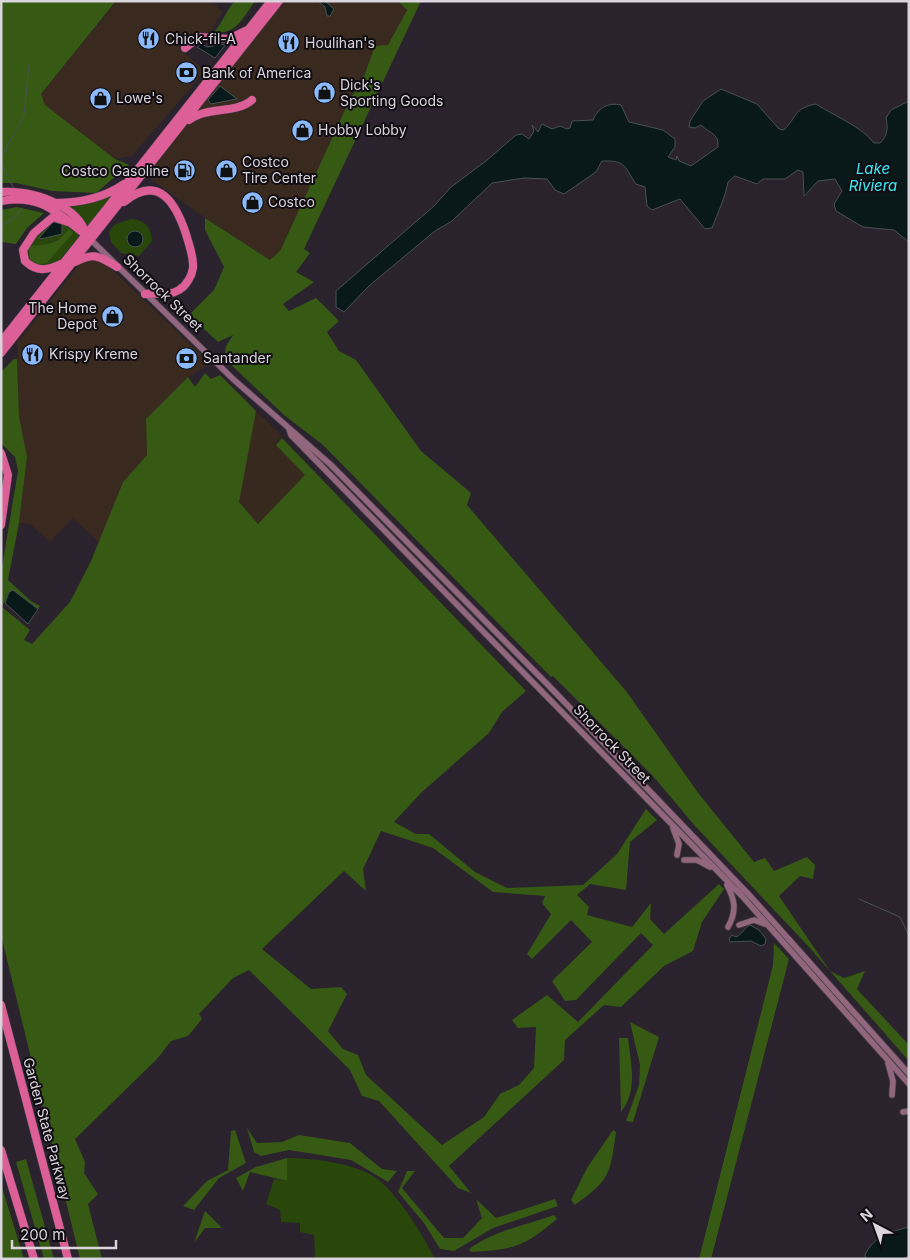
<svg xmlns="http://www.w3.org/2000/svg" width="910" height="1260" viewBox="0 0 910 1260" font-family="Inter,sans-serif">
	<rect width="100%" height="100%" fill="#2a222d"/>
	<path fill="#39291f" d="M117,1h94l12,11 -14,22h-12l-12,6 -6,8 26,23 -73,85 -17,3 -71,-54 -3,-11z
		M284,1h114l9,9 -19,35 -13,2 -14,37 -10,13 -71,154 -10,9 -65,-42 -59,-42z
		M91,256l11,4 109,104 -23,13 -42,42 1,36 -24,27 -24,60 -26,-24 -23,24 -20,-18 -11,-1 8,-66 -8,-41 -2,-73 65,-82z"/>
	<path fill="#38291e" d="M257,412l25,24 -7,8 32,33 -49,50 -22,-23 11,-81z"/>
	<path fill="#29460b" fill-rule="evenodd" d="M114,194l-26,32 -26,-22z
		M130,219c15,1 21,7 22,22l-13,15 -18,-3 -10,-11 -2,-10 5,-7z
		M57,220l10,4 11,10v4l-21,25 -12,4 -17,-6 -3,-11 22,-26zM73,232l-26,31 -18,-17 17,-1z
		M287,1158c25,0 68,5 89,20 22,16 47,57 59,81h-120l-1,-24 -14,-3v-9l-19,-1 -1,-12 -14,-6 8,-25 13,2z"/>
	<path fill="#365913" fill-rule="evenodd" d="M1,1h115l-75,93 4,11 70,54 14,6 -33,28 -44,-2 -36,-8h-15z
		M235,1h20c-11,16 -20,35 -41,31 9,-10 12,-22 21,-31z
		M398,1h23l-117,248 6,4 -14,19 18,10 -31,22 6,7 27,-13 23,23 -12,11 12,19 17,9 65,91 50,42 -4,12 159,186 73,103 55,68 11,-4 9,13 33,-14 8,8 -2,14 -13,-3 -21,20 51,75 14,7 21,-7 -8,18 52,56v16l-101,-115 -113,-120 -42,-50 -100,-100 -2,1 -228,-232 -39,-30 -60,-57 2,-12 7,-11 -15,7 -29,-27 25,-25 10,-23 -19,-37v-12l65,42 10,-9 71,-154 10,-13 14,-38 13,-1 19,-35z
		M17,207l27,6 -17,15 -11,16 -15,-2v-32z
		M69,229l4,4 -26,30 -12,2 -5,-6 -1,-13c16,-1 30,-2 40,-17z
		M14,359h3l2,57 8,41 -8,66 -11,57 23,21 9,5 -2,3 -29,-17 -7,15 28,23 -6,10 8,4 38,-42 21,-41 32,-79 24,-27 -1,-36 42,-42 7,10 10,-14 6,6 9,-4 36,36 -17,91 19,22 47,-49 -29,-30 6,-7 244,253 -24,21 -13,21 -67,59 -28,30 22,12h13l46,38 32,16 76,-3 34,-31 29,-45 11,11 -27,22 -4,48 -36,-6 -13,11 12,12 -2,8 45,12 19,-24 -1,16 14,15 55,-50 5,5 -22,33 -9,29 -29,15 -43,41 -17,-2 -39,35 -1,20 -115,106 22,27 -13,-5 -79,-87 -17,-5 -12,-26 -101,-100 -16,8 -34,36 3,5 -14,17 -17,5 -14,18 -82,80 10,23 -1,11 14,21 -10,10 14,55h-22l-79,-324v-362l17,-102 -3,-14 -14,-14v-71zM381,831l52,17 60,44 52,4 -3,7 9,11 -24,40 5,5 39,-39 21,22 -40,39 13,20 11,-1 65,-67 12,12 -75,77 -31,-27 -35,25 6,8 18,-1 -2,41 -15,17 -19,9 -16,23 -42,28 -76,-70 -8,-20 -15,-6 -15,-18 19,-37 -6,-7 -30,2 -49,-40 82,-78 22,20 -3,-22z
		M774,943l15,16 -78,300h-12l74,-294z
		M630,1022l29,15 -26,85 -7,-1 13,-36 1,-20z
		M619,1038h9c3,25 10,53 -7,74z
		M247,1128l10,15 25,-1 17,-7 51,8 32,26 15,2 -9,11 -37,-22 -62,-10 -28,6 -7,-4z
		M235,1130l11,33 -27,15 -25,32 -11,-4 24,-25 21,-11 3,-39z
		M613,1130l3,2c-6,42 -5,47 -41,73l-4,-5 16,-32z
		M287,1158v23l-37,-9 -7,19 -7,-13 20,-11z
		M26,1159l28,100h-10l-28,-97z
		M407,1171h8l-13,17 42,50h19l19,-20 -6,-19 20,19 59,-19 3,7 -65,22 -39,23 -14,-2 -16,-26 -26,-31z
		M1,1184l23,75h-23z
		M205,1211l17,17h-17l-11,15z
		M554,1215l3,4c-35,29 -42,30 -86,33l-2,-3c26,-19 55,-23 85,-34z"/>
	<path fill="#091819" stroke="#485154" d="M318,1h7l9,8 -4,7h-3l-2,-9z
		M202,44l5,3 19,-3 -11,14 -18,-11z
		M220,86l17,13 -26,5 -3,-4z
		M721,89l36,15 22,25 5,1c13,-13 10,-22 32,-26 18,12 45,22 58,39h6c8,-7 8,-15 6,-25l5,-8 18,-9v141l-15,-12 -31,-3 -27,-16 -2,-7 8,-13 -7,-12 -17,2 -14,15 -1,-24 -5,-2 -13,9h-22l-6,5 -22,-8 -7,6c-3,16 -10,30 -16,46l-7,1 -25,-30 -28,11 -5,-4 -2,-19 -9,-3c-12,-17 -9,-24 -34,-23l-6,11 -32,22 -9,-4 -8,-11 -23,-1 -32,5 -40,38 -17,10 -65,54 -26,27 -8,-5v-16l98,-85 17,-19 35,-26 30,-26 6,-1 7,5 5,-8 -2,-6 6,7 4,-8 10,5 8,-3 7,3 3,-1 2,-7 21,-1c5,-12 15,-18 28,-15l8,17 34,8 12,9v8l-7,10 8,3 1,-4 2,5 12,5 27,-19c1,-14 -8,-13 -17,-22l-6,3 -6,-1 1,-6 13,-20z
		M53,222l9,2v10l-21,5 -2,-1z
		M127 239a8 8 0 1 1 16 0a8 8 0 1 1-16 0Z
		M13,590l25,19 -10,15 -23,-21 4,-11z
		M750,925l9,5 7,9 -1,5 -4,2 -10,-5 -21,1 -1,-3 3,-4 4,2c7,-3 7,-8 14,-12z
		M909,1227v29l-7,3h-36l-1,-4c9,-19 25,-23 44,-28z"/>
	<g fill="none" stroke-linecap="round" stroke-linejoin="round">
		<path stroke="#485154" stroke-width="1" d="M1,158l23,-43 5,-50
			M1,159l7,20 6,9
			M1,226l16,-10 5,-8
			M859,899l41,18 9,19"/>
		<defs>
			<path id="secondary" d="M88,237l145,142 98,86 219,222 202,211 157,176
				M289,429l2,6 451,461 167,188
				M673,828l6,16 -2,11
				M684,860h13l13,7
				M727,885c8,15 10,26 1,42
				M739,925l15,-5 11,4
				M888,1063l5,18 -1,14
				M903,1112l6,-1"/>
			<path id="highway" d="M185,48l14,-11 30,2 16,-8
				M189,120c19,-14 47,-6 63,-20
				M1,192c28,-3 78,13 85,43
				M1,201c41,-7 56,12 85,34
				M124,202c35,-29 52,2 62,32 3,11 8,23 7,34 -1,8 -7,18 -14,22 -11,7 -22,2 -34,4
				M54,203c24,0 50,-5 70,-19
				M75,262c20,-10 24,-6 42,5
				M63,263c-14,7 -26,10 -38,-2l-2,-11 11,-17 19,-16 21,7
				M1,342l270,-341
				M1,353l278,-352
				M1,453l7,22 -7,50
				M1,1005l67,254
				M1,1150l33,109"/>
		</defs>
		<use href="#secondary" stroke="#464049" stroke-width="7"/>
		<use href="#highway" stroke="#464049" stroke-width="9"/>
		<use href="#secondary" stroke="#92667f" stroke-width="5.5"/>
		<use href="#highway" stroke="#dc5f97" stroke-width="8"/>
	</g>
	<defs>
		<symbol id="restaurant-disc" viewBox="-11 -11 22 22"><circle r="9.5" fill="#8abafc" stroke="#100d12"/><path d="M-5-6h1v4h1v-4h1v4h1v-4h1v5L-1.5 .5V6h-2V.5L-5-1ZM5-6V6H3V1.5H1.5Q1.5-4 5-6Z" fill="#111"/></symbol>
		<symbol id="bank-disc" viewBox="-11 -11 22 22"><circle r="9.5" fill="#8abafc" stroke="#100d12"/><path d="M-6-4H6V4H-6ZM0-2.3a2.3 2.3 0 1 0 0 4.6a2.3 2.3 0 1 0 0-4.6Z" fill="#111"/></symbol>
		<symbol id="shop-disc" viewBox="-11 -11 22 22"><circle r="9.5" fill="#8abafc" stroke="#100d12"/><path d="M-5-2.5h2.3a2.7 3.5 0 0 1 5.4 0H5L5.5 6h-11ZM-1.5-2.5h3a1.5 2.3 0 0 0-3 0Z" fill="#111"/></symbol>
		<symbol id="fuel-disc" viewBox="-11 -11 22 22"><circle r="9.5" fill="#8abafc" stroke="#100d12"/><path d="M-5.5-6h7V0h2V4h1.3V-2.5L3-4.5l.8-.8L6-3V5H2.5V1h-1V6h-7ZM-4.2-4.7v3.2H.2V-4.7Z" fill="#111"/></symbol>
	</defs>
	<g fill-rule="evenodd">
		<use href="#restaurant-disc" x="136" y="26" width="25" height="25"/>
		<use href="#restaurant-disc" x="276" y="30" width="25" height="25"/>
		<use href="#bank-disc" x="174" y="60" width="25" height="25"/>
		<use href="#shop-disc" x="312" y="80" width="25" height="25"/>
		<use href="#shop-disc" x="88" y="86" width="25" height="25"/>
		<use href="#shop-disc" x="290" y="118" width="25" height="25"/>
		<use href="#shop-disc" x="214" y="158" width="25" height="25"/>
		<use href="#fuel-disc" x="172" y="158" width="25" height="25"/>
		<use href="#shop-disc" x="240" y="190" width="25" height="25"/>
		<use href="#shop-disc" x="100" y="304" width="25" height="25"/>
		<use href="#restaurant-disc" x="20" y="342" width="25" height="25"/>
		<use href="#bank-disc" x="174" y="346" width="25" height="25"/>
	</g>
	<g text-anchor="middle" stroke-width="4" stroke-linejoin="round" paint-order="stroke">
		<g font-size="14" fill="#dad5dc" stroke="#100d12" text-anchor="start">
			<text x="165" y="44">Chick-fil-A</text>
			<text x="305" y="48">Houlihan's</text>
			<text x="202" y="78">Bank of America</text>
			<text x="340" y="90">Dick's<tspan x="340" dy="16">Sporting Goods</tspan></text>
			<text x="116" y="103">Lowe's</text>
			<text x="318" y="135">Hobby Lobby</text>
			<text x="242" y="167">Costco<tspan x="242" dy="16">Tire Center</tspan></text>
			<text x="169" y="176" text-anchor="end">Costco Gasoline</text>
			<text x="268" y="207">Costco</text>
			<text x="97" y="313" text-anchor="end">The Home<tspan x="97" dy="16">Depot</tspan></text>
			<text x="49" y="359">Krispy Kreme</text>
			<text x="203" y="363">Santander</text>
		</g>
		<g font-size="14" fill="#dad5dc" stroke="#100d12">
			<text transform="translate(163 293) rotate(44)" y="5">Shorrock Street</text>
			<text transform="translate(612 744) rotate(46)" y="5">Shorrock Street</text>
			<text transform="translate(47 1129) rotate(75)" y="5">Garden State Parkway</text>
		</g>
		<g font-size="15" font-style="italic" fill="#3ceaf5" stroke="#100d12">
			<text x="873" y="174">Lake<tspan x="873" dy="17">Riviera</tspan></text>
		</g>
	</g>
	<rect width="910" height="1260" fill="none" stroke="#dad5dc" stroke-width="5"/>
	<g transform="translate(875 1225) rotate(319)" stroke="#100d12" stroke-width="4" paint-order="stroke">
	<path d="M0-4L9 19L0 12L-9 19Z" fill="#dad5dc"/>
	<text y="-8" font-size="14" font-weight="bold" text-anchor="middle" fill="#dad5dc">N</text>
	</g>
	<path d="M12 1240v8h104v-8" fill="none" stroke="#dad5dc" stroke-width="2.5"/>
	<text x="20" y="1240" font-size="15" fill="#dad5dc" stroke="#100d12" stroke-width="4" paint-order="stroke">200 m</text>
</svg>
